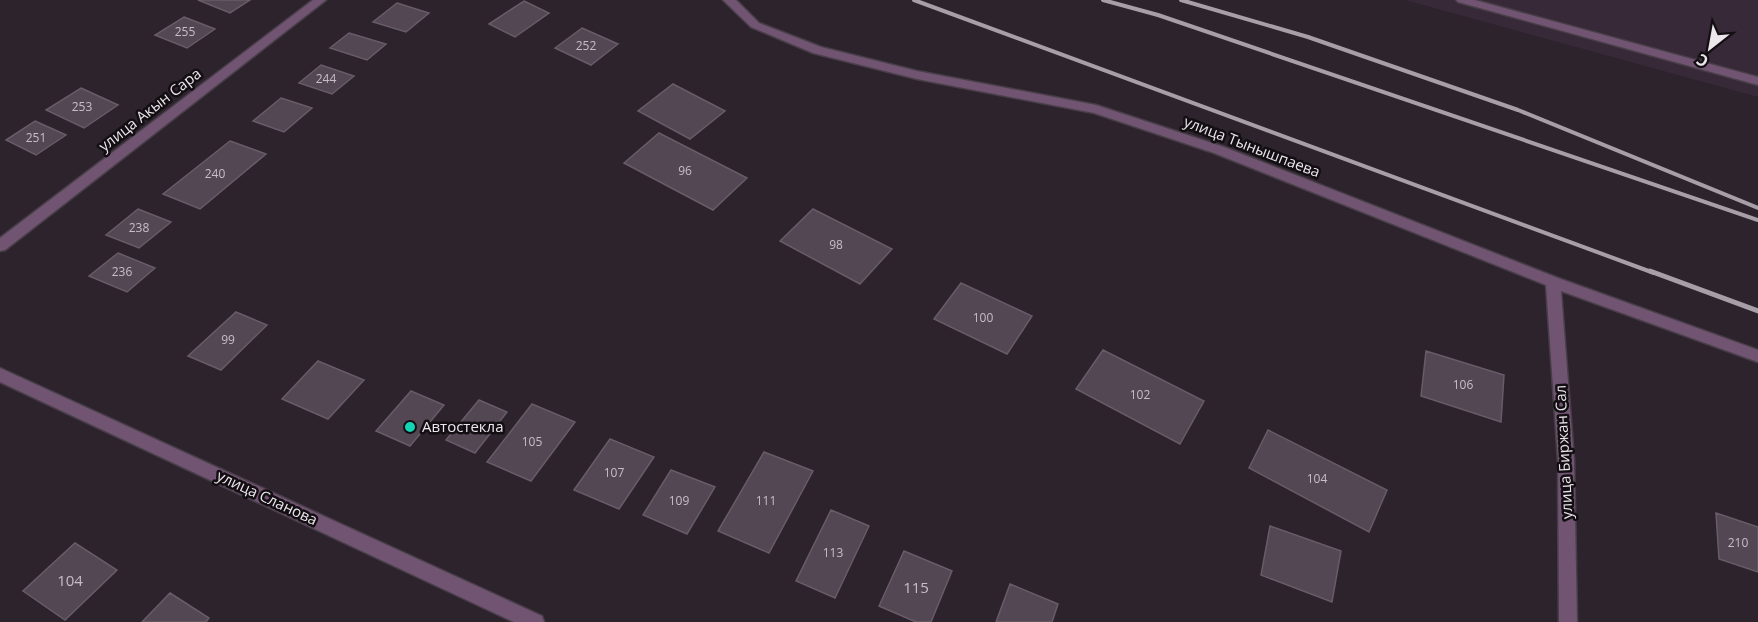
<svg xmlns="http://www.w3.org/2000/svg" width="1758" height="622" viewBox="0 0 1758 622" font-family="'Open Sans',sans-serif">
	<rect width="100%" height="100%" fill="#2c232d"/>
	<path fill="#372938" d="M1405,0h353v97z"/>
	<path fill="#524753" stroke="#675c67" stroke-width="1.5" d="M198,0h52l-20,13z
		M524,1l25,12 -34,24 -26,-13z
		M397,3l32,10 -23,19 -33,-10z
		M184,17l31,12 -28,19 -32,-13z
		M582,28l36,16 -27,21 -36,-17z
		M349,33l37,11 -19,16 -37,-12z
		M321,65l33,11 -22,18 -33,-11z
		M673,84l52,27 -35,28 -52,-28z
		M81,88l37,17 -34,23 -38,-18z
		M281,98l31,10 -28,24 -31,-11z
		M35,121l31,14 -30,20 -30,-15z
		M659,133l88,45 -34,32 -89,-47z
		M230,141l36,13 -66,55 -37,-15z
		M138,209l33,13 -32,26 -33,-13z
		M813,209l79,40 -32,35 -80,-43z
		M118,253l37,15 -28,24 -38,-16z
		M961,283l71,33 -25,38 -73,-35z
		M236,312l31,13 -46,45 -33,-14z
		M1103,350l101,51 -24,43 -104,-55z
		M1426,351l78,24 -3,47 -80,-26z
		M318,361l46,19 -36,39 -46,-20z
		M411,391l33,14 -34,41 -34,-15z
		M479,400l28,12 -32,41 -29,-13z
		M532,404l43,18 -44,59 -44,-19z
		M1268,430l119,60 -18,42 -120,-64z
		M610,439l44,18 -35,52 -45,-19z
		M764,452l49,19 -44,82 -51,-22z
		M671,470l44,17 -28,47 -44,-19z
		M831,510l38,16 -34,72 -39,-17z
		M1716,513l42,14v45l-39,-13z
		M1270,526l71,25 -9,51 -71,-27z
		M75,543l42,27 -52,50 -42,-29z
		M904,551l48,20 -21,51h-15l-37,-16z
		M1010,584l48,20 -6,18h-56z
		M170,593l39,25 -3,4h-64z"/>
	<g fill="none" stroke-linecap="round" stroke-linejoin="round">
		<defs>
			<path id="service" d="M1456,0h19l283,77v8l-300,-83z"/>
			<path id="minor" d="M313,0h13l-321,250 -5,1v-13z
				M723,0h13l23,23 62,24 96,24 179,34 128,42 334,131 200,72v12l-197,-71 13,169 3,162h-18l-1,-162 -12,-175 -332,-132 -120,-40 -177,-34 -104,-26 -62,-26z
				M0,368l542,248 2,6h-30l-514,-240z"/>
		</defs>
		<use href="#service" stroke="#473e48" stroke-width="3"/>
		<use href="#minor" stroke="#473e48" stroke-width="3"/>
		<use href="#service" fill="#715472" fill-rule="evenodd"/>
		<use href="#minor" fill="#715472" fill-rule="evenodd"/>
		<path stroke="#a79fa7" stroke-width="4" d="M914,0l740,273
			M1103,0l55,15 600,205
			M1181,0l127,37 210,73 240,98"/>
		<path stroke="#a79fa7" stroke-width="5" d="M1650,271l108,40"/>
	</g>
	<circle fill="#14d5b3" stroke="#120e12" stroke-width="2" cx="410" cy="427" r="6"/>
	<g text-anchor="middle" stroke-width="5" stroke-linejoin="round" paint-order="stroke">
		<g font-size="12" fill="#c6bec6">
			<text x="185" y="36">255</text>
			<text x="586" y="50">252</text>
			<text x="326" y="83">244</text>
			<text x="82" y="111">253</text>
			<text x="36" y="142">251</text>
			<text x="685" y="175">96</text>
			<text x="215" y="178">240</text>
			<text x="139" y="232">238</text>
			<text x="836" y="249">98</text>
			<text x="122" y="276">236</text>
			<text x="983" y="322">100</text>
			<text x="228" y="344">99</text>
			<text x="1463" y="389">106</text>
			<text x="1140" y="399">102</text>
			<text x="532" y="446">105</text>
			<text x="614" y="477">107</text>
			<text x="1317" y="483">104</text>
			<text x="679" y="505">109</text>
			<text x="766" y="505">111</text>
			<text x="1738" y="547">210</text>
			<text x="833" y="557">113</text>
		</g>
		<g font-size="15" fill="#ece5ec" stroke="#120e12">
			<text transform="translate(150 110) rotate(-38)" y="5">улица Акын Сара</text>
			<text transform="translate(1252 147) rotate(21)" y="5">улица Тынышпаева</text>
			<text transform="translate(1564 452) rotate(-93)" y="5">улица Биржан Сал</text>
			<text transform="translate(267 498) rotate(25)" y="5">улица Сланова</text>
		</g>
		<g font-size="15" fill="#ece5ec" stroke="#120e12" text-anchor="start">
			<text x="422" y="432">Автостекла</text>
		</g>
		<g font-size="15" fill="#c6bec6">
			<text x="70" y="586">104</text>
			<text x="916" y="593">115</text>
		</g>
	</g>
	<g transform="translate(1710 48) rotate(211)" stroke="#120e12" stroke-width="4.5" paint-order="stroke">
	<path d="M0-4.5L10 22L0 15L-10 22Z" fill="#ece5ec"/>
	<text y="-9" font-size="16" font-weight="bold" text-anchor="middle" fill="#ece5ec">С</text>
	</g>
</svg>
